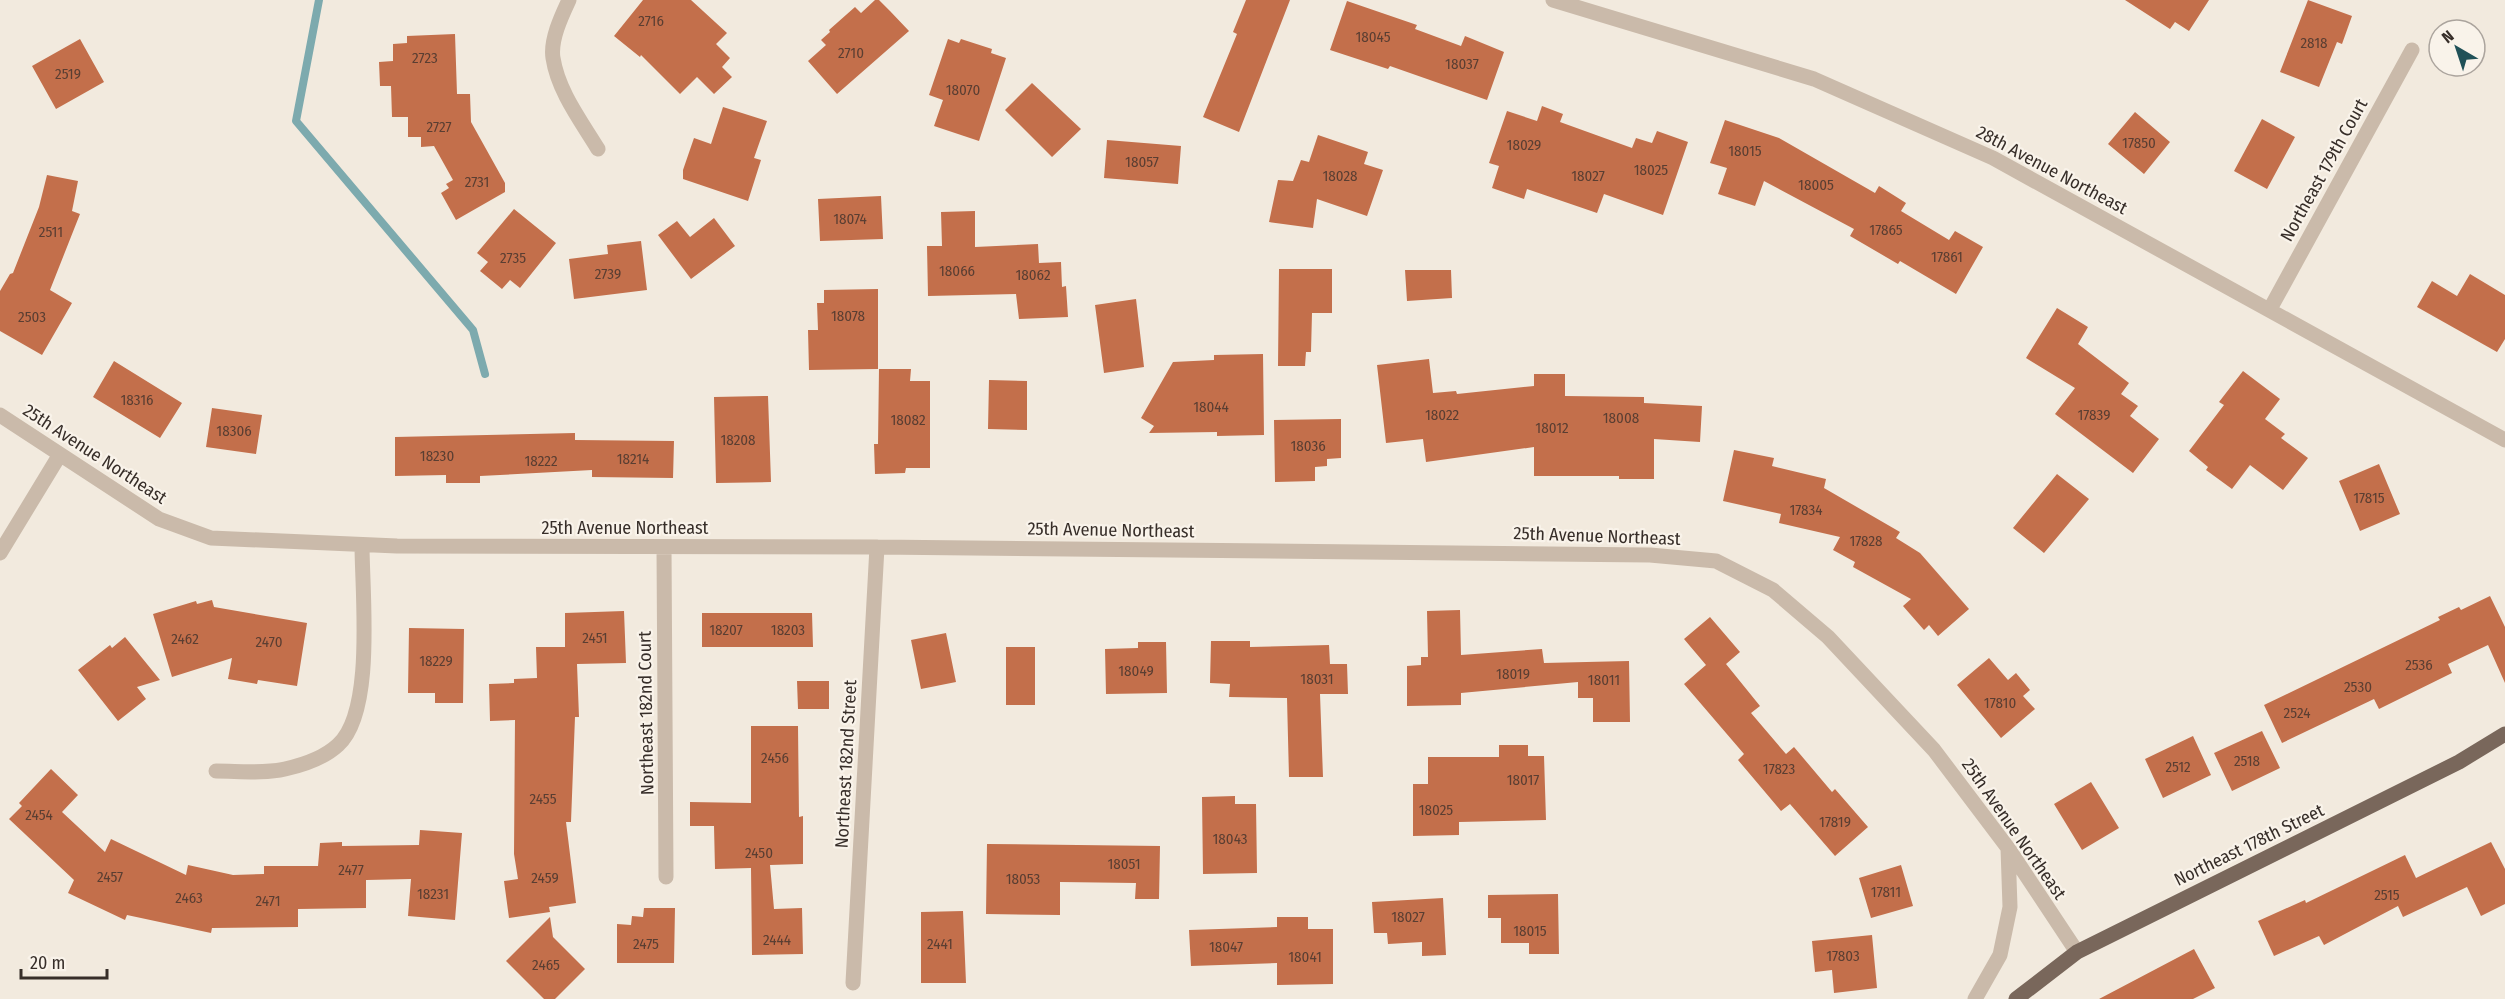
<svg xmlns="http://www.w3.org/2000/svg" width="2505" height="999" viewBox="0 0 2505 999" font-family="'Fira Sans Condensed',sans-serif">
	<rect width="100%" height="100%" fill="#f2eade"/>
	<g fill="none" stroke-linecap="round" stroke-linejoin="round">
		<path stroke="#7daaae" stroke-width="8" d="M319,0l-23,121 177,209 12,44"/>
	</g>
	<path fill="#c36f4b" d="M643,0h48l36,33 -11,11 14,14 -8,9 10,10 -18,17 -17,-17 -17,17 -39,-39 -1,2 -26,-21z
		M875,0h4l11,11 19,20 -72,63 -29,-33 18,-16 -5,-5 9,-8 -1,-2 26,-23 6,6z
		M1246,0h44l-51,132 -36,-15 34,-83 -4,-2z
		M2125,0h84l-20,31 -14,-9 -5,7z
		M2308,0l44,16 -10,28 -5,-2 -18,45 -39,-15z
		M1347,1l70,24 -2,4 46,17 4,-10 39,16 -17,48 -97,-34 -2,3 -58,-19z
		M455,34l2,60h13l1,28 34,61v9l-49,28 -15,-27 8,-5 -3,-4 7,-4 -19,-34 -13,1v-10h-13v-20h-16l-1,-31h-11l-1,-24 14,-1v-17l14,-1v-7z
		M80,39l24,43 -48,27 -24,-43z
		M948,39l11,4 2,-4 31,10 -1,4 15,5 -27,83 -45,-15 9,-26 -14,-5z
		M1032,83l49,46 -29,28 -47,-47z
		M1542,106l21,8 -3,8 72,26 4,-10 16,5 5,-12 31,11 -25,73 -59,-21 -7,19 -70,-24 -3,10 -32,-11 7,-22 -10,-3 18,-52 30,10z
		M723,107l44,14 -13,37 7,2 -13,41 -65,-22v-9l11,-32 17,6z
		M2135,112l35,30 -26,32 -36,-30z
		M2262,119l33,18 -28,52 -33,-18z
		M1725,120l54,18 96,55 4,-7 27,17 -5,8 48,29 6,-9 28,16 -27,47 -56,-33 -2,3 -48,-28 4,-7 -90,-48 -9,25 -37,-12 9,-26 -17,-5z
		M1318,135l50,17 -4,12 19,6 -16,46 -50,-17 -4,29 -44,-6 9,-42 15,1 8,-21 8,2z
		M1107,140l74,6 -3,38 -74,-6z
		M47,175l31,6 -6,30 8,3 -30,76 22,13 -30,52 -42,-24v-40l10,-17 3,-1 26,-66z
		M881,196l2,43 -63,2 -2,-42z
		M514,209l42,34 -36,45 -10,-8 -8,9 -22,-18 8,-9 -11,-9z
		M975,211v36l63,-3 1,19 22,-1 1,25 4,-1 2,31 -49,2 -3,-25 -88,2 -1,-50h15l-1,-34z
		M714,218l21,28 -44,33 -33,-44 19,-14 13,16z
		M641,241l6,49 -73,9 -5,-40 39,-5 -1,-9z
		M1279,269h53v44h-20l-1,39h-5l-1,14h-27z
		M1405,270h46l1,28 -45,3z
		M2470,274l35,21v44l-8,13 -80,-45 15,-26 25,15z
		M878,289v80l-69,1 -1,-40h10l-1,-27h7v-13z
		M1136,299l8,68 -40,6 -9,-68z
		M2057,308l31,19 -10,17 51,39 -8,11 17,12 -8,10 29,23 -26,34 -78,-59 20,-26 -49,-30z
		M1263,354l1,81 -47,1v-4l-68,1 5,-7 -13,-8 32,-56 41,-2v-5z
		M1429,359l4,34 23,-2 1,3 77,-8v-12h31v22l79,1v6l58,3 -2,36 -46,-3v40h-35v-3h-85v-29l-108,15 -3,-23 -37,4 -9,-78z
		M114,361l68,42 -22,35 -67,-41z
		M879,369h32l-1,12h20v87h-24l-1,5 -30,1 -1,-30h4z
		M2243,371l37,28 -15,20 20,15 -4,4 27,20 -25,32 -33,-25 -18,24 -26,-19 2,-3 -19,-16 35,-46 -5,-3z
		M989,380l38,1v49l-39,-1z
		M768,396l3,86 -55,1 -2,-86z
		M212,408l50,7 -6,39 -50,-7z
		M1341,419v39l-14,1v7l-12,1v14l-40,1 -1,-62z
		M575,433v7l99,1 -1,37 -81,-1v-7l-112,6v7h-34v-8l-51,1v-39z
		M1734,450l40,8 -2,8 54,13 -2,9 76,44 -4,6 24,15 49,56 -31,27 -9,-11 -5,5 -21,-24 8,-7 -58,-32 2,-5 -22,-12 7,-13 -61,-14 2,-9 -58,-13z
		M2379,464l21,50 -40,17 -21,-50z
		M2057,474l32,25 -45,54 -31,-25z
		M2490,596l15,31v56l-17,-38 -40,19 4,9 -73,36 -5,-10 -92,44 -18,-38 176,-85 -2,-3 21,-10 2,3z
		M212,600l2,7 93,16 -10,63 -39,-6 -1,4 -29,-5 4,-21 -60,19 -19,-63 43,-13 1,3z
		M1460,610l1,45 81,-6 2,14 85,-2 1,61h-37v-24h-15v-16l-117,11v12l-54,1v-40l14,-1v-8h7l-1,-46z
		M624,611l2,52 -49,1 2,53h-4l-4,105h-5l10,81 -27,4 1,5 -41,6 -5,-37 14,-2 -4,-25 1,-134 -25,1 -1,-37 25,-1v-4l23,-1 -1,-31h29v-34z
		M702,613h110l1,34h-111z
		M1710,617l30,35 -14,12 34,42 -9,7 35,41 8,-7 38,45 3,-3 33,38 -33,29 -45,-52 -9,7 -43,-51 6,-6 -60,-70 22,-19 -22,-26z
		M409,628l55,1 -1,74h-28v-10h-27z
		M946,633l10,49 -35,7 -10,-49z
		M125,637l35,43 -23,7 9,12 -28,22 -40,-51 32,-25 2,3z
		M1211,641h39v6l79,-2 1,19h17l1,30h-28l3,83h-34l-2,-79 -58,-1 1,-13 -20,-1z
		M1138,642h28l1,51 -61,1 -1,-45 33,-1z
		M1006,647h29v58h-29z
		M1989,658l19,22 8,-7 14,17 -7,6 12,13 -34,29 -44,-53z
		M797,681h32v28h-31z
		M751,726h47l1,91 4,-1v48l-33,1 4,44 28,-1 1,46 -51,1 -1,-87 -36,1 -1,-43h-24v-24l61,1z
		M2262,731l18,37 -48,23 -18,-38z
		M2193,736l18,39 -48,23 -18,-39z
		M1499,745h29v11h16l2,64 -87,2v13l-46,1v-52h15v-27h71z
		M51,769l27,26 -16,17 43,40 6,-13 75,36 2,-10 45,10 31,-1v-8h54l2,-23 22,-1v4l77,-1 1,-15 42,3 -7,87 -47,-4 3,-37 -45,1v28l-68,1v18l-86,1 -1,5 -84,-18 -2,5 -57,-27 6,-13 -65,-61 13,-13 -3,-3z
		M2091,782l28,46 -37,22 -28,-46z
		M1235,796v8h21l1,69 -54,1 -1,-77z
		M2491,842l14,27v35l-24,12 -14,-29 -64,30 -5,-11 -74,39 -5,-9 -45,20 -16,-35 47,-21 1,3 99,-48 11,23z
		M987,844l173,2 -1,53h-24l1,-16 -76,-1v33l-74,-1z
		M1901,865l12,41 -42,12 -12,-40z
		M1558,894l1,60h-30v-11h-28v-25h-13v-23z
		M1443,898l3,57 -24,1v-14l-34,2 -1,-11h-13l-2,-31z
		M644,908h31l-1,55h-57v-39l14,1 1,-9 11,1z
		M963,911l3,72h-45v-71z
		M550,917l3,20 32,32 -30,30h-11l-38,-38z
		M1277,917h31v12h25v55l-56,1v-22l-86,3 -2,-36 88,-3z
		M1872,935l5,53 -43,5 -2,-23 -17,2 -3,-31z
		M2194,949l21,39 -22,11h-94z"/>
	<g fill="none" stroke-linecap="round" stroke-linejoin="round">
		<path stroke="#cabaaa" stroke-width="15" d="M569,0c-7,15 -19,40 -16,58 5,33 28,63 45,91
			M1553,0l261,79 179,79 512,282
			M2270,309l142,-259
			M0,415l159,104 52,19 186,8 480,1 773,8 66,6 57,29 55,47 106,113 74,98 69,104
			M664,548l2,329
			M0,553l59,-97
			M216,771c22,0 48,3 69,-2 18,-4 39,-11 53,-24 37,-33 24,-152 24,-200
			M853,983l24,-436
			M1975,999l25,-44 10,-48 -2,-59"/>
		<path stroke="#79675b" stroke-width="15" d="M2016,999l61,-47 382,-190 46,-28"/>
	</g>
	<g text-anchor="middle" stroke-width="4.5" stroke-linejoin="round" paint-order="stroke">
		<g font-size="15" fill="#5a3e32">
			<text x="651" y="26">2716</text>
			<text x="1373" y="42">18045</text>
			<text x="2314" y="48">2818</text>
			<text x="851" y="58">2710</text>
			<text x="425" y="63">2723</text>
			<text x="1462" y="69">18037</text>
			<text x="68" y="79">2519</text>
			<text x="963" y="95">18070</text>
			<text x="439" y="132">2727</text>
			<text x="2139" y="148">17850</text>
			<text x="1524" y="150">18029</text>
			<text x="1745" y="156">18015</text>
			<text x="1142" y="167">18057</text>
			<text x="1651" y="175">18025</text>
			<text x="1340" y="181">18028</text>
			<text x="1588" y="181">18027</text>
			<text x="477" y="187">2731</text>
			<text x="1816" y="190">18005</text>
			<text x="850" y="224">18074</text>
			<text x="1886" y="235">17865</text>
			<text x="51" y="237">2511</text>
			<text x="1947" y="262">17861</text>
			<text x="513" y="263">2735</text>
			<text x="957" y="276">18066</text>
			<text x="608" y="279">2739</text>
			<text x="1033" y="280">18062</text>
			<text x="848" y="321">18078</text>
			<text x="32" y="322">2503</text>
			<text x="137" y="405">18316</text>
			<text x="1211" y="412">18044</text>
			<text x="1442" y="420">18022</text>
			<text x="2094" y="420">17839</text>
			<text x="1621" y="423">18008</text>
			<text x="908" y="425">18082</text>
			<text x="1552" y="433">18012</text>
			<text x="234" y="436">18306</text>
			<text x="738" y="445">18208</text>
			<text x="1308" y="451">18036</text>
			<text x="437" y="461">18230</text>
			<text x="633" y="464">18214</text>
			<text x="541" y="466">18222</text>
			<text x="2369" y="503">17815</text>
			<text x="1806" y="515">17834</text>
			<text x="1866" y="546">17828</text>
			<text x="726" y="635">18207</text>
			<text x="788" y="635">18203</text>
			<text x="595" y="643">2451</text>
			<text x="185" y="644">2462</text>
			<text x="269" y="647">2470</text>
			<text x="436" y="666">18229</text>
			<text x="2419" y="670">2536</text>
			<text x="1136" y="676">18049</text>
			<text x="1513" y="679">18019</text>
			<text x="1317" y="684">18031</text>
			<text x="1604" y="685">18011</text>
			<text x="2358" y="692">2530</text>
			<text x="2000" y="708">17810</text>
			<text x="2297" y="718">2524</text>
			<text x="775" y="763">2456</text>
			<text x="2247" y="766">2518</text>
			<text x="2178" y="772">2512</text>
			<text x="1779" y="774">17823</text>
			<text x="1523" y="785">18017</text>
			<text x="543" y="804">2455</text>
			<text x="1436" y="815">18025</text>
			<text x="39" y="820">2454</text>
			<text x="1835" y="827">17819</text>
			<text x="1230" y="844">18043</text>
			<text x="759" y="858">2450</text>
			<text x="1124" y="869">18051</text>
			<text x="351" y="875">2477</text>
			<text x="110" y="882">2457</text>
			<text x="545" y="883">2459</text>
			<text x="1023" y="884">18053</text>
			<text x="1886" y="897">17811</text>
			<text x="433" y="899">18231</text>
			<text x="2387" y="900">2515</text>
			<text x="189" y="903">2463</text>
			<text x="268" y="906">2471</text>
			<text x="1408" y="922">18027</text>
			<text x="1530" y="936">18015</text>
			<text x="777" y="945">2444</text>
			<text x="646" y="949">2475</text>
			<text x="940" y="949">2441</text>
			<text x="1226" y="952">18047</text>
			<text x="1843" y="961">17803</text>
			<text x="1305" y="962">18041</text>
			<text x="546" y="970">2465</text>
		</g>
		<g font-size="18" fill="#372e29" stroke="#f9f3ea">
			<text transform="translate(2052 170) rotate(28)" y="6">28th Avenue Northeast</text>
			<text transform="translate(2324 170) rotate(-61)" y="6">Northeast 179th Court</text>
			<text transform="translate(95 454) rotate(33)" y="6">25th Avenue Northeast</text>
			<text x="625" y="534">25th Avenue Northeast</text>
			<text transform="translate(1111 530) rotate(1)" y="6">25th Avenue Northeast</text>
			<text transform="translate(1597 536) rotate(2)" y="6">25th Avenue Northeast</text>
			<text transform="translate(646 713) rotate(-91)" y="6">Northeast 182nd Court</text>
			<text transform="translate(846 764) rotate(-87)" y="6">Northeast 182nd Street</text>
			<text transform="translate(2014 829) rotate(55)" y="6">25th Avenue Northeast</text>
			<text transform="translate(2249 845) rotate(-26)" y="6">Northeast 178th Street</text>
		</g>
	</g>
	<g transform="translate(2457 48) rotate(321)"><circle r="28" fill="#f9f3ea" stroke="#aba49d" stroke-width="1.5"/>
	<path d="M0-4.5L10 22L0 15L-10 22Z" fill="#205158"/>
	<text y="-9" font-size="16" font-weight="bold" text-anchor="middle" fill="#372e29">N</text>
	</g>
	<path d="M21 969v9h86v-9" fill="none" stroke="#372e29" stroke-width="3"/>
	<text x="30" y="969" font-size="18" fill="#372e29" stroke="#f9f3ea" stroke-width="4.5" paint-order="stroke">20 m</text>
</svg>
